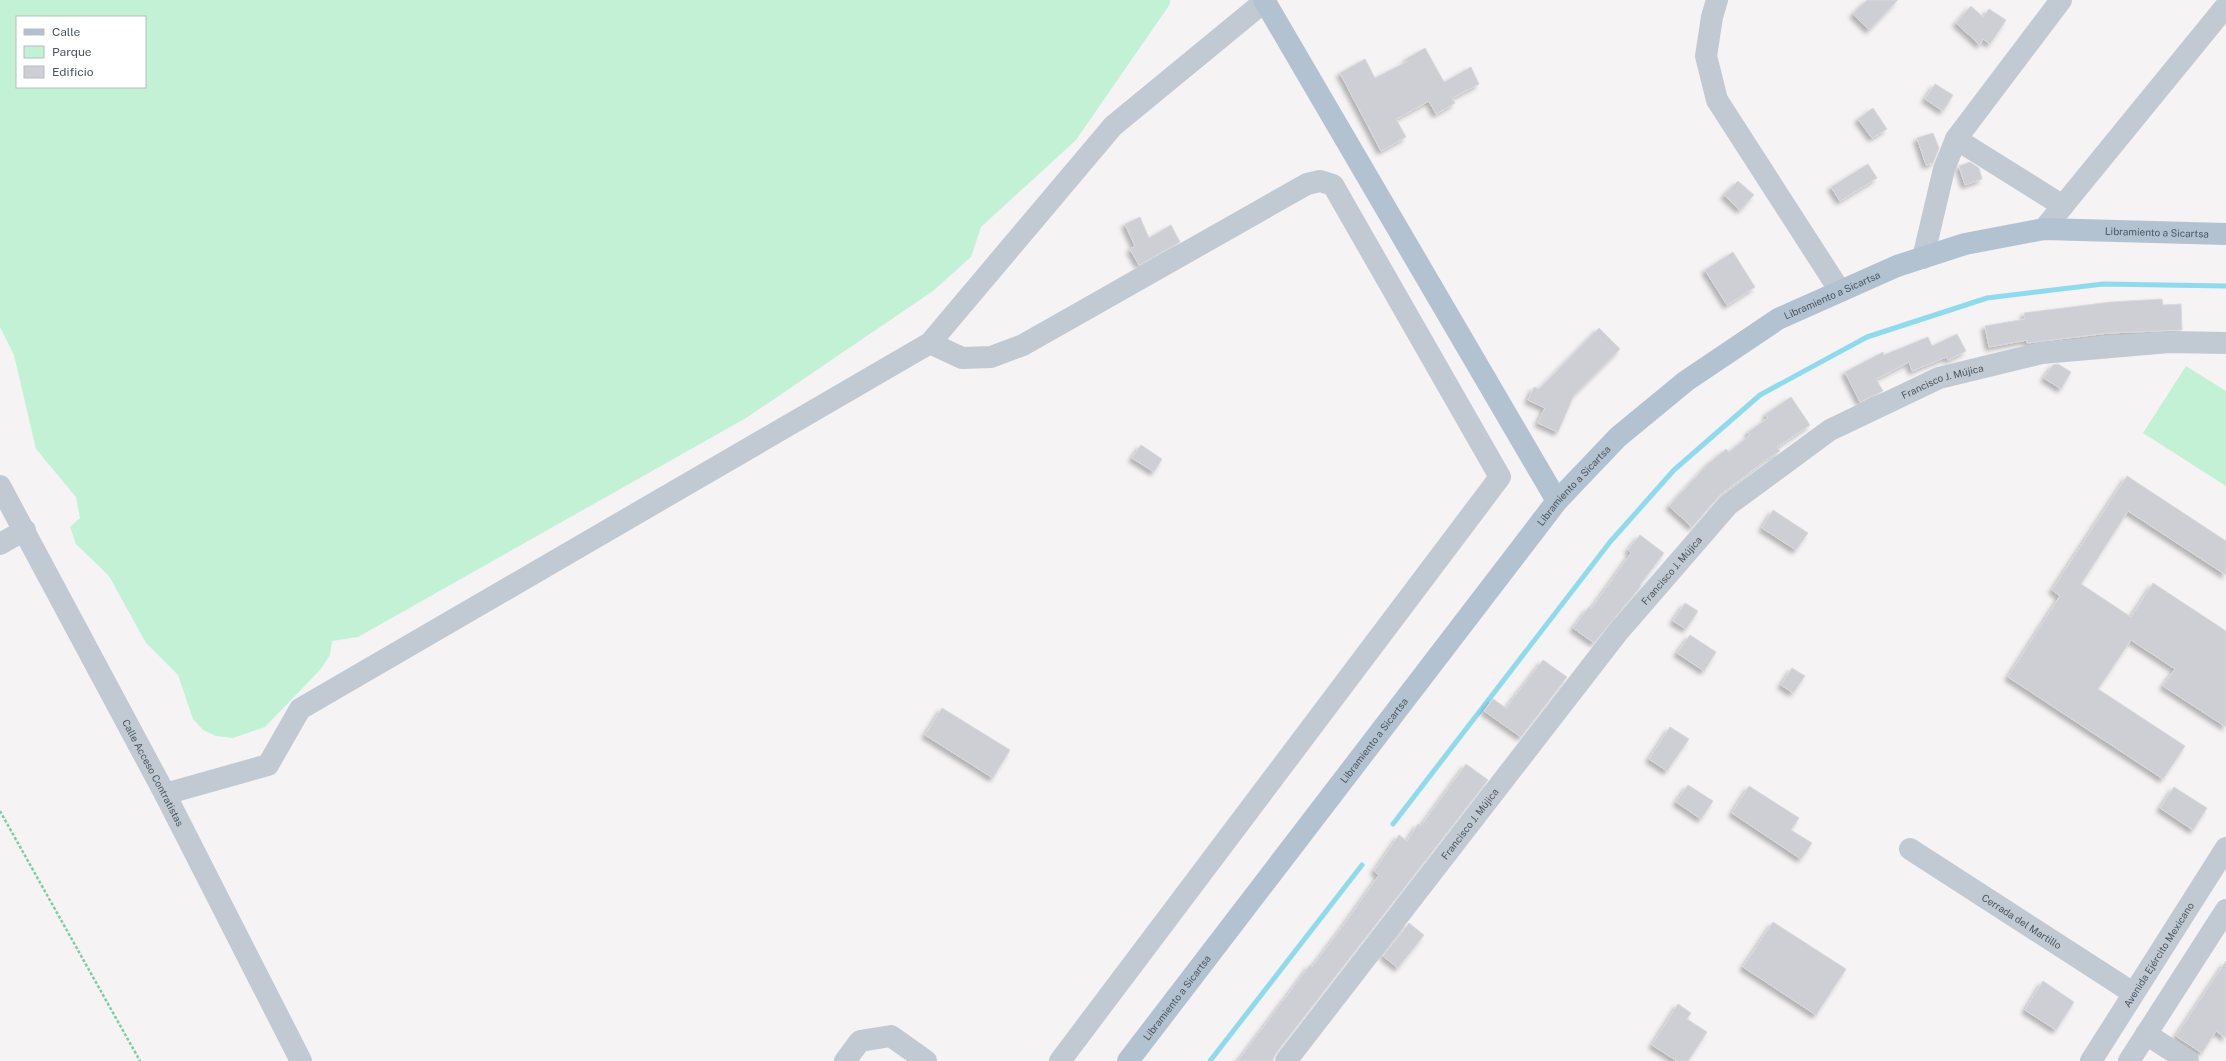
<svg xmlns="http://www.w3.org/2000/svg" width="2226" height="1061" viewBox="0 0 2226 1061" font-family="'Public Sans',sans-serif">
	<defs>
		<filter id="shadow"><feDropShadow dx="-3.5" dy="3.5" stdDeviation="2" flood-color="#0004"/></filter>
	</defs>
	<rect width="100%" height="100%" fill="#f5f3f3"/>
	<path fill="#c3f1d5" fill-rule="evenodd" d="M0,0h1170v4l-94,136 -95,87 -10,30 -38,34 -187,127 -388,219 -26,4 -2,14 -10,15 -55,57 -32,11 -17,-2 -13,-6 -10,-11 -15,-44 -32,-32 -37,-67 -33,-32 -6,-17 10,-9 -4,-21 -40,-48 -22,-94 -14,-28zM17,17h128v70h-128z
		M2186,366l40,25v95l-83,-53z"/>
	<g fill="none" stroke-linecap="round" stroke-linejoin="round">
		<path stroke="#90daee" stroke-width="5" d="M1393,824l217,-282 64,-72 86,-75 107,-58 120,-39 116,-14 123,2
			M1210,1061l152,-196"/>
	</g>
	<path fill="#cdcfd5" stroke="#d7d9de" filter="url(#shadow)" d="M1867,0h31l-29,30 -16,-16z
		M1971,6l12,11 6,-8 17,11 -16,24 -7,-5 -3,6 -24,-22z
		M1425,48l19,34 27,-15 8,17 -27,14 3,5 -19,11 -7,-13 -33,18 10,18 -25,14 -41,-78 25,-14 10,19 33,-17 -2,-2z
		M1935,84l18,11 -10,16 -18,-12z
		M1873,108l14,21 -15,9 -14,-19z
		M1933,133l6,15 -6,15 -7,2 -9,-27z
		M1970,162l9,6 3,11 -17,6 -6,-19z
		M1868,164l9,14 -37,23 -9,-14z
		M1738,181l16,14 -14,15 -16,-15z
		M1140,217l9,21 22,-13 9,17 -41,23 -9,-16 5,-3 -10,-22z
		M1733,252l22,35 -28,18 -22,-35z
		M2162,299l1,6 18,-1 1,26 -74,3 -81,10v-3l-38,7 -4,-21 40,-7 -1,-6 87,-11z
		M1599,328l21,21 -46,46 -16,37 -20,-9 7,-15 -17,-8 6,-13 5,2z
		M1957,334l9,17 -18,9 -2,-3 -34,14 -3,-9 -33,17 7,12 -23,11 -15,-30 38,-20 1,3 44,-18 4,9z
		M2058,364l13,8 -10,17 -17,-11 9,-13z
		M1791,397l19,28 -33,22 3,4 -13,8 -47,36 -28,32 -23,-21 39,-42 18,-15 3,3 21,-17 -2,-3 20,-14 -2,-4z
		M1141,445l21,14 -8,13 -22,-14z
		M2127,476l99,65v34l-98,-64 -47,73 50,33 22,-34 73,48v96l-63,-41 12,-17 -44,-29 -33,49 87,57 -22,33 -155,-102 52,-81 -8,-6z
		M1773,510l35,23 -12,17 -34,-22z
		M1640,535l24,18 -24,32 1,1 -47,57 -21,-15 16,-21 2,2 40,-56 -3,-3z
		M1685,603l13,8 -12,18 -13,-8z
		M1690,635l26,17 -12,19 -27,-18z
		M1543,660l24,17 -46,60 -37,-26 9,-12 13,9z
		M1792,668l13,8 -12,17 -12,-8z
		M942,708l68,42 -17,28 -68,-43z
		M1670,727l19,12 -22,32 -18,-12z
		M1466,764l22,16 -212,273 -4,8h-34l72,-96 2,2 31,-41 36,-51 -5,-4 25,-36 8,6 11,-17 3,2z
		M1688,785l25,16 -12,18 -25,-17z
		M1749,786l50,32 -8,12 21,13 -11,16 -69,-46z
		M2174,787l33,21 -14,22 -33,-22z
		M1773,922l73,47 -30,46 -73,-48z
		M1409,923l15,12 -26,33 -15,-12z
		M2226,961v77l-10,-7 -14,22 -26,-17z
		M2043,981l31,21 -18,28 -31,-20z
		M1678,1004l13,9 -4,6 20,13 -19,29h-11l-25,-16z"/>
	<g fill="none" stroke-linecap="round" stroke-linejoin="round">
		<path stroke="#7ad0a6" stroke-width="2.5" stroke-dasharray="3 2" stroke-linecap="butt" d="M0,811l140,250"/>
		<g stroke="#c1cad2" stroke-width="22">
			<path d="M1717,0l-5,17 -6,39 11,44 123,191"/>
			<path d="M1956,139l107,67"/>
			<path d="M2044,229l182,-223"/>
			<path d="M1923,258l21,-89 12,-30 105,-139"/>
			<path d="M930,343l32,15 29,-1 32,-12 284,-161 13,-3 13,4 167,292 -440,584"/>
			<path id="s1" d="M0,486l165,308 136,267"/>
			<path d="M0,544l25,-14"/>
			<path d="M165,794l103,-29 32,-56 630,-366 183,-217 152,-125"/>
			<path id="s2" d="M1910,849l223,144"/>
			<path d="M2146,1034l42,27"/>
			<path d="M845,1061l15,-20 31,-5 35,25"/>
			<path id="s3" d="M1286,1061l332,-429 110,-127 102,-75 109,-52 103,-25 127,-11 57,1"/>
			<path id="s4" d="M2091,1061l135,-213"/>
			<path d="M2129,1061l97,-151"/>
		</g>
		<g stroke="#b3c2d1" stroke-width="22">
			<path d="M1264,0l293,501"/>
			<path id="s5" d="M1128,1061l429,-560 61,-64 68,-56 92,-62 119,-53 68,-22 79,-15 182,5"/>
		</g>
	</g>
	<g text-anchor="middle" stroke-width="4" stroke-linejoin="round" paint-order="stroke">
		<g font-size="10" fill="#4a5661" stroke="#fff">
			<text dy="4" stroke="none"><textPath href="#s5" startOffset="1388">Libramiento a Sicartsa</textPath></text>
			<text dy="4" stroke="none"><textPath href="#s5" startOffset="1052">Libramiento a Sicartsa</textPath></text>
			<text dy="4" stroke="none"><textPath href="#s3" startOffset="960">Francisco J. Mújica</textPath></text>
			<text dy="4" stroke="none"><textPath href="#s5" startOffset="728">Libramiento a Sicartsa</textPath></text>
			<text dy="4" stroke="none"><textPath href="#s3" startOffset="624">Francisco J. Mújica</textPath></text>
			<text dy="4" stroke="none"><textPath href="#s5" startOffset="404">Libramiento a Sicartsa</textPath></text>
			<text dy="4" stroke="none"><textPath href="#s1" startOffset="325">Calle Acceso Contratistas</textPath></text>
			<text dy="4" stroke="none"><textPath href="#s3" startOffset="300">Francisco J. Mújica</textPath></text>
			<text dy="4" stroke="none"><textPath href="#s2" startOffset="133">Cerrada del Martillo</textPath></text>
			<text dy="4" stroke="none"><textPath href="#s4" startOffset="126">Avenida Ejército Mexicano</textPath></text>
			<text dy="4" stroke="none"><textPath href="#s5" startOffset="80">Libramiento a Sicartsa</textPath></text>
		</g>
	</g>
	<rect x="16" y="16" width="130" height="72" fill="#ffffff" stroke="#b7bbc0"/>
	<rect x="24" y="29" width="20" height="6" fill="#b3c2d1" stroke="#b7bbc0"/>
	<text x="52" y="36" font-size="12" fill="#4a5661">Calle</text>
	<rect x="24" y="46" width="20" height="12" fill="#c3f1d5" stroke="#b7bbc0"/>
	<text x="52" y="56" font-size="12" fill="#4a5661">Parque</text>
	<rect x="24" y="66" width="20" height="12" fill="#cdcfd5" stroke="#b7bbc0"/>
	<text x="52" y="76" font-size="12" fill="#4a5661">Edificio</text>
</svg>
